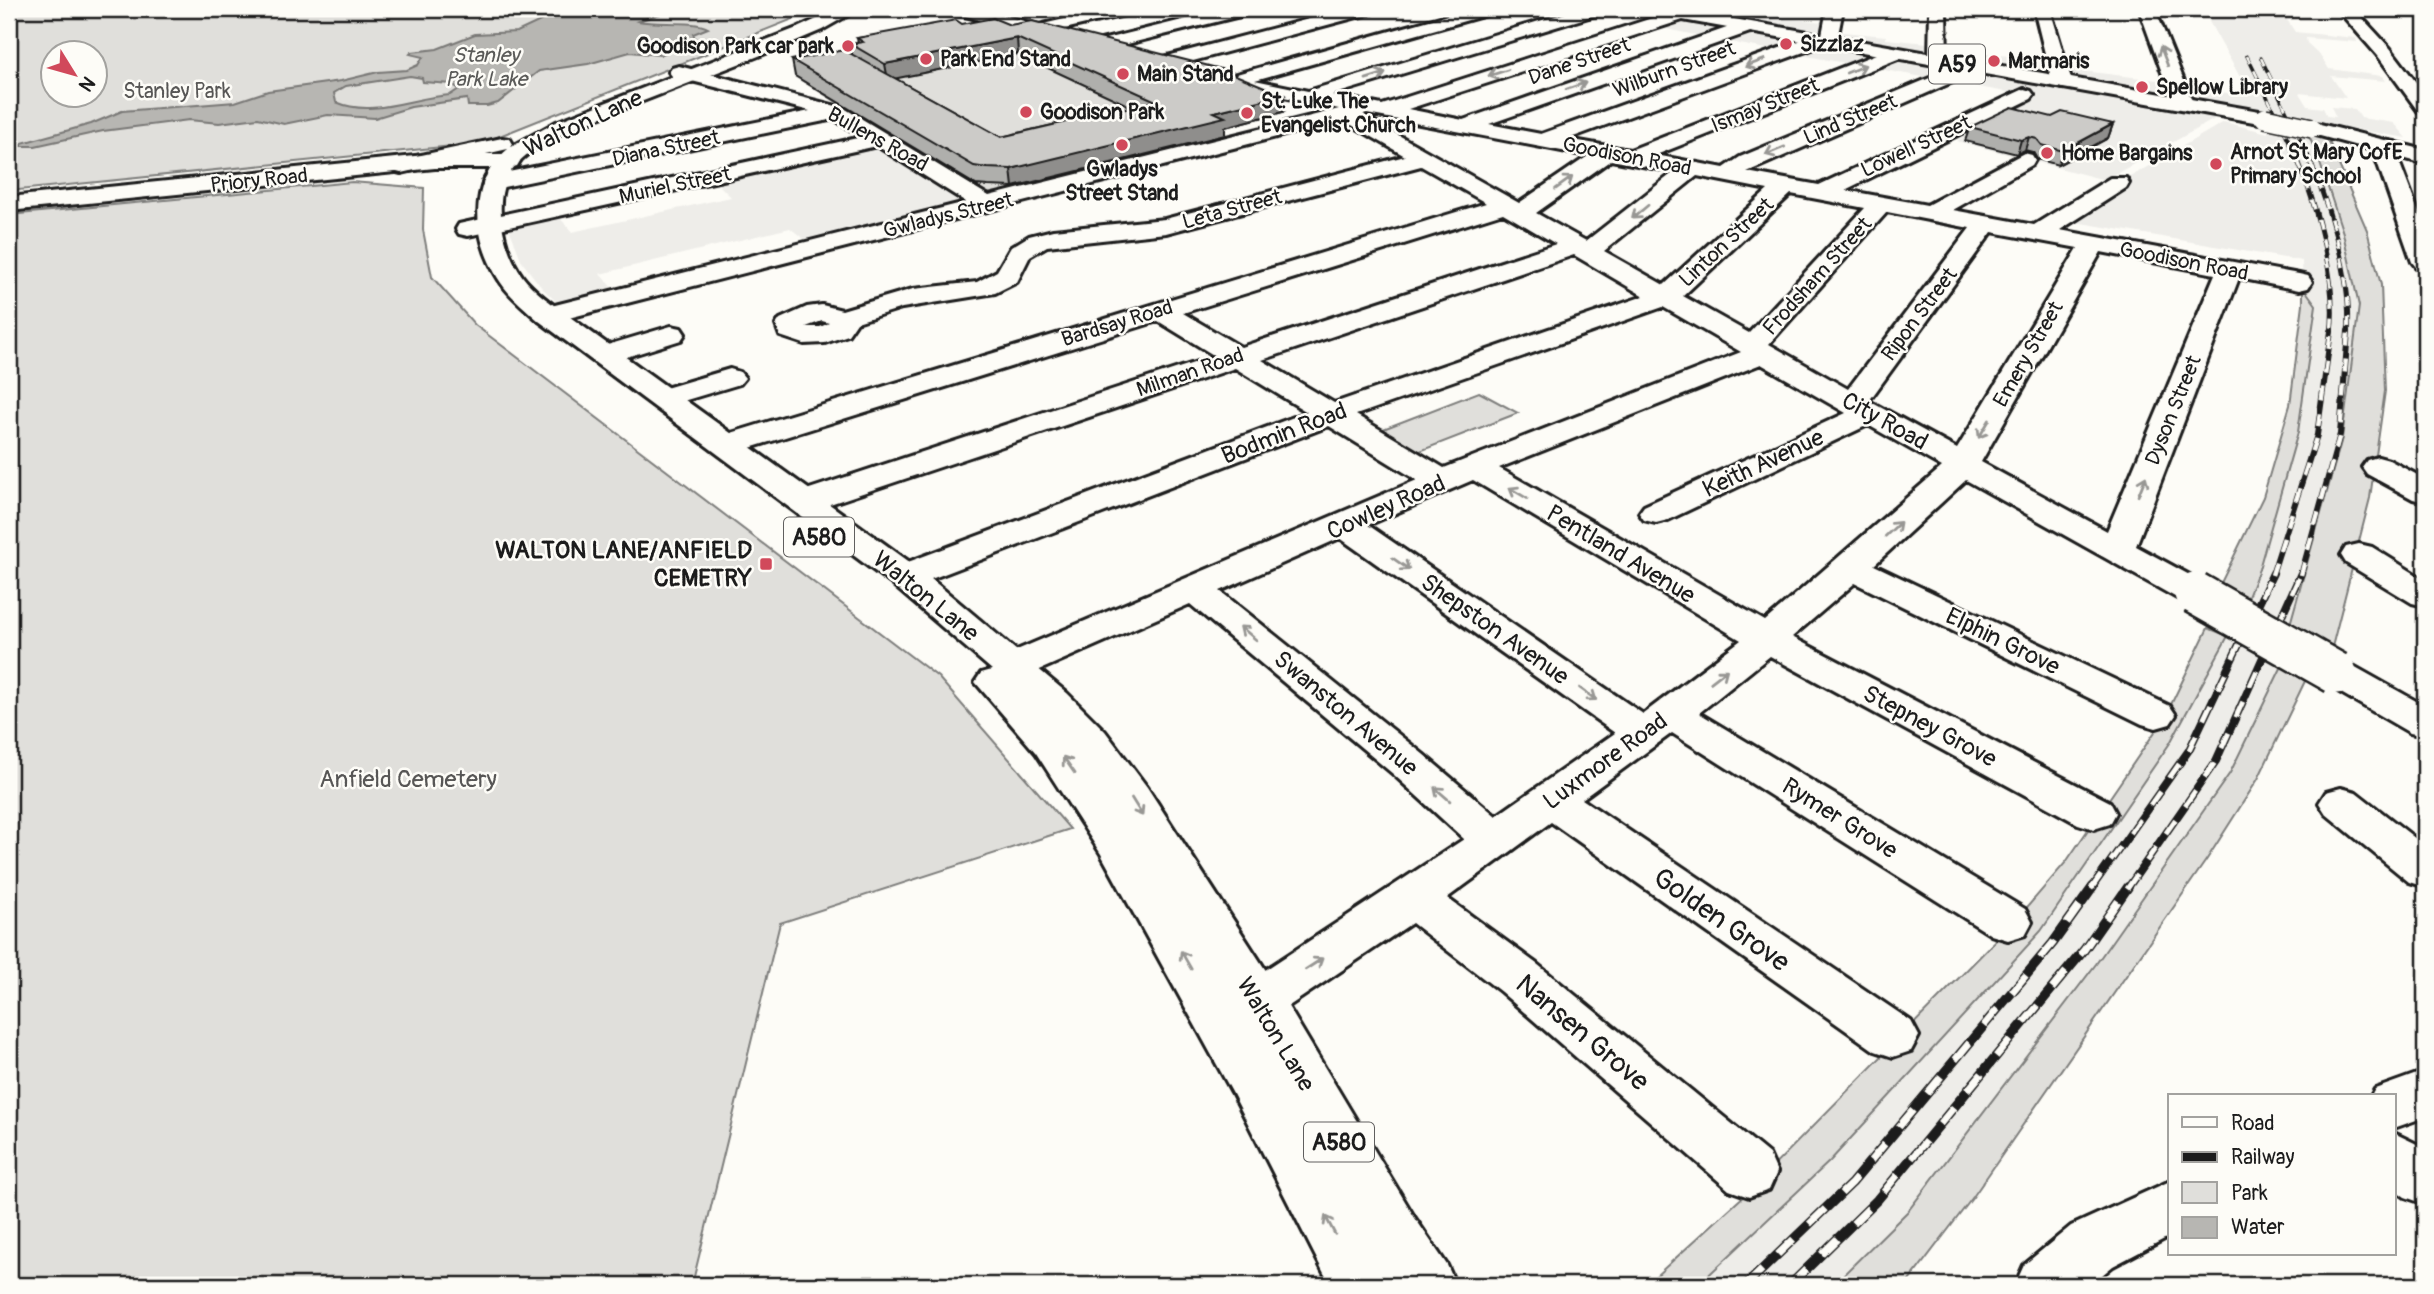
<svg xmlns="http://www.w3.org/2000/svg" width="2434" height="1294" viewBox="0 0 2434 1294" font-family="Pangolin,sans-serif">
	<rect width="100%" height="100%" fill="#fdfcf7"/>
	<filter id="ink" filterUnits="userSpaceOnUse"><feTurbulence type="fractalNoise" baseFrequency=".0143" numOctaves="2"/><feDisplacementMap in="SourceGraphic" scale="14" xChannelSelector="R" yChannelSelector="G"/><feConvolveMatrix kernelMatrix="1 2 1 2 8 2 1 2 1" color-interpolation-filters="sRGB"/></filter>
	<g filter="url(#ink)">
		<path fill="#eeede9" d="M1567,9h152l64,7v2l50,5 -1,8 54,5v3l52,5v3l118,15 2,6 116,14 3,6 73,7 -48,-86h78l15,23 61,6 1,4 -51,-4 1,5 13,12 9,14 53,7 4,5 -55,-5 15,22 -47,-5 8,13 16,2 4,8 9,1 -5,-10 24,2 6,9 33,5 13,15 -89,-15 -98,-7 -115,64 -148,-39 66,-46 -273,-49z
			M2224,122l44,11 -1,-9 40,8 10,22 26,79 16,73 -17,132 -53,190 -45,-21 72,-302 -13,-18 -1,-26 -244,-42z
			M879,148l87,56 -157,39 -19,-15 -190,46 14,16 -54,15 -18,-17 -20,-26 -13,-34 50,-11 13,15 159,-35 -14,-14z
			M2228,636l54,30 -52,107 -134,191 -188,247 -75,74h-135l132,-125 211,-229 129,-188z"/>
		<path fill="#e0dfdb" stroke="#7e7e7c" stroke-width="2" fill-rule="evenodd" d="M9,9h809l-336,134 -473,48zM52,52h42v42h-42z
			M976,36l209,81 46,20 -234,59h-8l-186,-115 42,-8z
			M2307,132l20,5 40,93 14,55 4,106 -15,107 -39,153 -42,-23 53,-190 17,-132 -16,-73 -26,-79z
			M352,182l72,6 -1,42 9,47 43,48 463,352 132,152 -290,94 -88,362h-683v-1070z
			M2303,287l13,18 -18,127 -39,137 -15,38 -28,-14 47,-96 27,-92 13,-101z
			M1479,392l39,21 -103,40 -37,-22z
			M2208,628l20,8 -58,107 -129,188 -211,230 -132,124h-52l101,-92 269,-273 50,-58 99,-145z
			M2282,666l23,15 -47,98 -51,80 -234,338 -67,88h-73l75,-74 188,-247 134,-191z"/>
		<path fill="#b7b6b2" stroke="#797876" stroke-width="2" fill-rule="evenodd" d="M618,9h58l-38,12c19,4 56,-1 70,7l-15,6 3,6 -19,1 -2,1 6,1 -12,5h-10l12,2 -11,5 -30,-3 -42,12 -49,7 -41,32 -11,3h-19l-1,-7 -56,8 -36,11 -47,-3 -44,9 -26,-6 -39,5 -30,-3 -86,11 -68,15h-14l1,-3 69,-19 31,-13 113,-9 33,-11 73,-10 37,-9 29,-2 11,-5 5,-8 -13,-3 2,-2 25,-3 38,-15 42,-2 34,-16h50zM410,76l12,2 1,4 29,2 7,5 -9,6c-38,2 -77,23 -114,7l-2,-9 12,-7z"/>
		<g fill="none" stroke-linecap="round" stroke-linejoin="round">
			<defs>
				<path id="minor" d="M952,9h27l60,16 68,-16h28l-2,4 -73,17 11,3 3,4 -9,5 -111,-29z
					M1227,9h27l-2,4 -153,38 -9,-5 3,-4z
					M1347,9h27l-2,4 -209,56 -9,-6 2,-4z
					M1469,9h26l-2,4 -238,67 53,11 271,-82h25l-2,4 -270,82 50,10 292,-94 6,-1 9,5 -3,4 -278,90 55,11 278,-97 6,-1 9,5 -3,4 -264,93 52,10 272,-98 9,-1 5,-26h16l-7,36h-13l-255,94 62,11 259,-101h14l2,4 -2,4 -247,98 68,13 16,-11 233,-97 7,2 2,4 -2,4 -233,102 72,13 205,-96 7,2 3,4 -3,4 -186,91 82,15 97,-52 8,2 3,5 -3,5 -79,45 81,15 76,-47h16l3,5 -3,5 -66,42 239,44 9,2 4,6 -4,6 -9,2 -60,-12 -103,268 72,39 5,8 -5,8 -13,3 -13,-3 -216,-121 -92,85 296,141 6,9 -6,9 -14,4 -14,-4 -287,-141 -63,54 318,165 6,11 -6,11 -16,5 -16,-5 -308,-168 -71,57 326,196 7,13 -7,13 -17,5 -17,-5 -319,-202 -90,66 329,222 8,15 -8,15 -18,6 -18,-6 -324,-229 -104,76 90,66 232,190 8,18 -8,18 -20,7 -20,-7 -228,-198 -89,-69 -126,85 -59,19 -18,-6 -7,-15 7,-15 44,-13 211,-139 -71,-65 -203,-170 -164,72 -14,3 -14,-3 -6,-9 6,-9 419,-178 -88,-54 -411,158 -13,3 -13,-3 -5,-8 5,-8 415,-156 -72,-44 -417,140 -12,3 -12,-3 -5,-7 5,-7 421,-138 -57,-35 -418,130 -11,2 -11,-2 -5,-7 5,-7 768,-234 -65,-37 -255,67 -119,13 -17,10 -13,26 -22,11 -93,15 -45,14 -9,13 -23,8 -21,1 -24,-8 -4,-11 4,-6 27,-12 15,-2 20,5 71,-21 64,-7 20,-11 14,-24 18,-11 24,-6 112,-11 240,-63 -62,-36 -794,203 -10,-2 -4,-6 4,-6 427,-107 -89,-56 -409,90 -9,-2 -3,-5 3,-5 9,-2 394,-85 -28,-18 -340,70 -8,-2 -3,-5 3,-5 8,-2 316,-64 -138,-35 -3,-4 3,-4 7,-2 165,42 145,88 350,-87 -128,-28 -3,-4 10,-6 15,4zM1367,114l221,42 -69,47 -156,-88zM1611,160l63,12 -88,69 -50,-28zM1697,176l71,14 -104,95 -60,-34zM1791,194l74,14 -116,125 -66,-37zM1887,212l83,16 -122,161 -79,-45zM1503,213l53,31 -315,103 -58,-34zM1992,232l86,16 -121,201 -88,-48zM2101,252l114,22 -108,257 -126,-69zM1574,255l70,41 -310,107 -72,-43zM1663,307l78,45 -297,116 -88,-53zM822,321l7,2 -9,4h-14zM1761,364l85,49 -202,93 -5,7 5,7 12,3 12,-3 200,-95 74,42 -177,154 -266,-153zM1473,480l268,160 -98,74 -275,-189zM1340,538l275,195 -119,83 -73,-62 -203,-163z
					M1930,9h16l1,51 -9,6 -9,-6z
					M2034,9h16l22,73 -3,4 -7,2 -10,-6z
					M2139,9h16l38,94 -3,4h-14l-3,-4z
					M2387,141l8,1 3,5 -3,4 30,78v41l-9,-3 -4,-5 -39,-112 6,-8z
					M435,154h74l8,2 3,5 -3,5 -8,2h-74l-426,43v-14z
					M671,326l10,2 4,6 -4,6 -77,24 -10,-3 -4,-6 4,-6z
					M730,369l10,3 5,6 -5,6 -77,23 -11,-3 -4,-6 4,-6z
					M2378,457l11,3 36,19v23l-12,-3 -46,-25 -5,-7 5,-7z
					M2359,544l13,3 53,33v26l-13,-3 -66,-40 -5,-8 5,-8z
					M2336,661l14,3 75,42v30l-15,-3 -88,-51 -6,-9 6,-9z
					M2341,788l15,4 69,54v41l-16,-5 -83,-68 -7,-11 7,-11z
					M2425,1071v46l-31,11v-32h-23l4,-7z
					M2394,1133l31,15v56l-20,-7 -11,-8z
					M2170,1181v55l-57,30 -23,19h-75l9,-20 47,-39z"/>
				<path id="major" d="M2337,9h17l36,39 35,46v19l-7,-2 -40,-55z"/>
				<path id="highway" d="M839,9h20l-37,21c-61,26 -123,49 -184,73 -38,16 -102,33 -127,68 -20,29 -8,79 12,106 10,13 23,22 36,32l359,259 149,125 38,38 42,56 127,196 141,235 32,47 9,20h-64l-2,-3 1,3h-61l-98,-193 -131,-238 -65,-101 -61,-71 6,-9 11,-3 -100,-86 -353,-263c-12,-11 -25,-21 -35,-34 -31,-42 -39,-103 4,-138l-107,24 -8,-2 -3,-5 3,-5 109,-23 8,1 3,5 -2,3 45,-25 241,-94z
					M1641,9h36l588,103 7,2 3,4 -3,4 -7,2 -616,-110z
					M2312,122l113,28v14l-120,-32 -3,-4 3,-4z"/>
			</defs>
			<use href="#minor" stroke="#1c1c1c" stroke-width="6"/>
			<use href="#major" stroke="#1c1c1c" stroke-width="6"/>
			<use href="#highway" stroke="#1c1c1c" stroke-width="6"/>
			<use href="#minor" fill="#fdfcf7" fill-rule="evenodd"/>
			<use href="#major" fill="#fdfcf7" fill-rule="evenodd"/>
			<use href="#highway" fill="#fdfcf7" fill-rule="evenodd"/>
			<defs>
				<path id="rail-far4" d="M2247,56l44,89
					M2261,58l42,87"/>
				<path id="rail-far3" d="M2290,144c24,47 48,137 41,189
					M2302,144c24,49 51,134 46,189"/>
				<path id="rail-far2" d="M2272,575l45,-140 14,-104
					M2301,575l39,-141 8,-103"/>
				<path id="rail-far1" d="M2091,889l98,-139 84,-177
					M2127,889l89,-128 85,-188"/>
				<path id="rail" d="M1746,1285l106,-102 201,-240 40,-56
					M1790,1285l87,-85 207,-250 44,-63"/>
			</defs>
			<use href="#rail-far4" stroke="#1c1c1c" stroke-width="3.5"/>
			<use href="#rail-far3" stroke="#1c1c1c" stroke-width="5"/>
			<use href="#rail-far2" stroke="#1c1c1c" stroke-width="6"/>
			<use href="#rail-far1" stroke="#1c1c1c" stroke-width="8"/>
			<use href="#rail" stroke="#1c1c1c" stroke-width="10"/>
			<use href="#rail-far4" stroke="#fdfcf7" stroke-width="2.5" stroke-dasharray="8" stroke-linecap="butt"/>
			<use href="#rail-far3" stroke="#fdfcf7" stroke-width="3.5" stroke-dasharray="10" stroke-linecap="butt"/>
			<use href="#rail-far2" stroke="#fdfcf7" stroke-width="4.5" stroke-dasharray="13" stroke-linecap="butt"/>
			<use href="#rail-far1" stroke="#fdfcf7" stroke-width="5" stroke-dasharray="17" stroke-linecap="butt"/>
			<use href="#rail" stroke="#fdfcf7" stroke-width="7" stroke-dasharray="22" stroke-linecap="butt"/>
			<defs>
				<path id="minor-bridge" d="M2195,593l141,80"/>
				<path id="highway-bridge" d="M2265,118l47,10"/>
			</defs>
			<use href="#minor-bridge" stroke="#1c1c1c" stroke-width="46" stroke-linecap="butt"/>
			<use href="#highway-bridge" stroke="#1c1c1c" stroke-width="22" stroke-linecap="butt"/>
			<use href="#minor-bridge" stroke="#fdfcf7" stroke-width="41"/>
			<use href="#highway-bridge" stroke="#fdfcf7" stroke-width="19"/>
		</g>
		<path fill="#afafac" stroke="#1c1c1c" stroke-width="2" fill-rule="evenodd" d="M962,24l48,1 273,87 -58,15v8l-212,52 -25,-1 -12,-1 -181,-109 -3,-16 60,-5 -1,-11 7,-1 -1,-5zM1018,54l114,53 -131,30 -107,-59z
			M2052,117l61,7 -5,14 -50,27 -21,-6 -4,-7 -8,-2 -8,4 -52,-13 5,-14z"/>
		<path fill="#8f8e8c" stroke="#1c1c1c" stroke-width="2" d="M1017,38l1,16 -130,26 -3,-16z
			M1284,95l-1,17 -58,15v8l-212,52 -2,-18 203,-57z
			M2113,124l-5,14 -50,27 5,-14z
			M2029,137l-4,13 -8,4 4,-14z"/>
		<path fill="#cccbc8" stroke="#1c1c1c" stroke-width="2" d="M993,18l17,7 22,-4 189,48 63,26 -70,17 11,5 -214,52 -24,-1 -13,-2 -182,-106 52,-10 157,87 155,-36 -139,-63 -132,26 -34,-20 12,-2 -6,-4 99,-18 6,4z
			M2012,107l40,10 10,-5 51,12 -50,27 -21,-6 -5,-6 -8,-2 -8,3 -51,-13z"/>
		<defs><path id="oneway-shaft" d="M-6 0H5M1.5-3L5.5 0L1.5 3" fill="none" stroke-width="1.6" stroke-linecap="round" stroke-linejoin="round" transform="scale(1.75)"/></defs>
		<g stroke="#989794">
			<use href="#oneway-shaft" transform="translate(2164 56) rotate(-111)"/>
			<use href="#oneway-shaft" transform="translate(1755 63) rotate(160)"/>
			<use href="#oneway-shaft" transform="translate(1856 69) rotate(-22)"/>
			<use href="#oneway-shaft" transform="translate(1498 73) rotate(162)"/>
			<use href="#oneway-shaft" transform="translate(1376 76) rotate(-17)"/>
			<use href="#oneway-shaft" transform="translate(1576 86) rotate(-19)"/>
			<use href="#oneway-shaft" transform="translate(1775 151) rotate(157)"/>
			<use href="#oneway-shaft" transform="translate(1564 183) rotate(-36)"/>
			<use href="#oneway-shaft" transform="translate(1640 212) rotate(140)"/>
			<use href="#oneway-shaft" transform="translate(1984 429) rotate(121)"/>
			<use href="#oneway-shaft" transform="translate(2142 486) rotate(-68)"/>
			<use href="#oneway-shaft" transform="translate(1518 493) rotate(-149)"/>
			<use href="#oneway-shaft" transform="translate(1893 529) rotate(-43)"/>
			<use href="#oneway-shaft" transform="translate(1401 564) rotate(35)"/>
			<use href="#oneway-shaft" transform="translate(1248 633) rotate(-140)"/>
			<use href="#oneway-shaft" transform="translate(1719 676) rotate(-38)"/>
			<use href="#oneway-shaft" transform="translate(1588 694) rotate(36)"/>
			<use href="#oneway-shaft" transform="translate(1069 765) rotate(-125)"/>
			<use href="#oneway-shaft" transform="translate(1442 794) rotate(-139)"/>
			<use href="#oneway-shaft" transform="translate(1137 807) rotate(58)"/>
			<use href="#oneway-shaft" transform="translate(1186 960) rotate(-120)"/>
			<use href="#oneway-shaft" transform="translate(1314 964) rotate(-33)"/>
			<use href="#oneway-shaft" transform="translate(1330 1225) rotate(-118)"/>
		</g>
	</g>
	<g fill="#d1495b" stroke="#fdfcf7" stroke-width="2.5">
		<circle cx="1786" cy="44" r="7"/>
		<circle cx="848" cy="46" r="7"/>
		<circle cx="926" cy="59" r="7"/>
		<circle cx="1994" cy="61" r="7"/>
		<circle cx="1123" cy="74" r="7"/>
		<circle cx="2142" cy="87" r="7"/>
		<circle cx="1026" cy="112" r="7"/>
		<circle cx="1247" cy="113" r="7"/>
		<circle cx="1122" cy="145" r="7"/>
		<circle cx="2047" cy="153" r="7"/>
		<circle cx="2216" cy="164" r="7"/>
		<rect x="759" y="557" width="14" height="14" rx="3.5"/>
	</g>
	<g text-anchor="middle" stroke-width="5" stroke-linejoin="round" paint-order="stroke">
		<g font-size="21" font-weight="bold" fill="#1c1c1c" stroke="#fdfcf7" text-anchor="start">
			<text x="1800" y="51">Sizzlaz</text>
			<text x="834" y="53" text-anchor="end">Goodison Park car park</text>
			<text x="940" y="66">Park End Stand</text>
			<text x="2008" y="68">Marmaris</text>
			<text x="1137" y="81">Main Stand</text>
			<text x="2156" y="94">Spellow Library</text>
			<text x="1261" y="108">St. Luke The<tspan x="1261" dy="24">Evangelist Church</tspan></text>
			<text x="1040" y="119">Goodison Park</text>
			<text x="2230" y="159">Arnot St Mary CofE<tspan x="2230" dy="24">Primary School</tspan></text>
			<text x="2061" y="160">Home Bargains</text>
			<text x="1122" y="176" text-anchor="middle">Gwladys<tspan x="1122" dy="24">Street Stand</tspan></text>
		</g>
		<g font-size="21" font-style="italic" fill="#5a5a58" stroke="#fdfcf7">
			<text x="486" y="62">Stanley<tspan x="486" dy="24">Park Lake</tspan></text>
		</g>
		<g font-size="21" fill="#1c1c1c" stroke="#fdfcf7">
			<text transform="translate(1579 61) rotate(-19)" y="7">Dane Street</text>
			<text transform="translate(1674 69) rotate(-20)" y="7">Wilburn Street</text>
			<text transform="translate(1765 105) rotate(-22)" y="7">Ismay Street</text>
			<text transform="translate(1850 119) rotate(-23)" y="7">Lind Street</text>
			<text transform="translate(878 139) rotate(29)" y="7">Bullens Road</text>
			<text transform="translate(1916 146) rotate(-25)" y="7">Lowell Street</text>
			<text transform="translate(666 148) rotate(-12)" y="7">Diana Street</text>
			<text transform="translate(1627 156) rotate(11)" y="7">Goodison Road</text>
			<text transform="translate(259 180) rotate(-6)" y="7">Priory Road</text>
			<text transform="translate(675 185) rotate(-12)" y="7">Muriel Street</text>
			<text transform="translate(1232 209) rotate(-15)" y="7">Leta Street</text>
			<text transform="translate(948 215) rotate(-14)" y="7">Gwladys Street</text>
			<text transform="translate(1726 242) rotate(-43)" y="7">Linton Street</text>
			<text transform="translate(2184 261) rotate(11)" y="7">Goodison Road</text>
			<text transform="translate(1817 276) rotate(-48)" y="7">Frodsham Street</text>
			<text transform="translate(1919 314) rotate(-53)" y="7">Ripon Street</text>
			<text transform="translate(1117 323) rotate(-17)" y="7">Bardsay Road</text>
			<text transform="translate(2028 354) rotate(-60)" y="7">Emery Street</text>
			<text transform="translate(1190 372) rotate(-19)" y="7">Milman Road</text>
			<text transform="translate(2173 410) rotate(-68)" y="7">Dyson Street</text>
		</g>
		<g font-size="21" fill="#575655" stroke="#fdfcf7">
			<text x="177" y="98">Stanley Park</text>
		</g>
		<g fill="#fdfcf7" stroke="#605f5e" stroke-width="2">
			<rect x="1929" y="44.5" width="56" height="39" rx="5"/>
			<rect x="784" y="517.5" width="70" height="39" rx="5"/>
			<rect x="1304" y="1122.5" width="70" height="39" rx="5"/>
		</g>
		<g font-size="23" font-weight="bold" fill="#1c1c1c">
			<text x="1957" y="72">A59</text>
			<text x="819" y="545">A580</text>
			<text x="1339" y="1150">A580</text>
		</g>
		<g font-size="24" fill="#1c1c1c" stroke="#fdfcf7">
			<text transform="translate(583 123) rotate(-25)" y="8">Walton Lane</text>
			<text transform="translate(1885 421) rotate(29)" y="8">City Road</text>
			<text transform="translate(1284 433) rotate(-21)" y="8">Bodmin Road</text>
			<text transform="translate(1763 463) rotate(-25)" y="8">Keith Avenue</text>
			<text transform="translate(1386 507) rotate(-24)" y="8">Cowley Road</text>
			<text transform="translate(1621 554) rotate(31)" y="8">Pentland Avenue</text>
			<text transform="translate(926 596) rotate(39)" y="8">Walton Lane</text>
			<text transform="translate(1495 629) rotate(35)" y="8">Shepston Avenue</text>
			<text transform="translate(2003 641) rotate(26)" y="8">Elphin Grove</text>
			<text transform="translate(1346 713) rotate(40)" y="8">Swanston Avenue</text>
			<text transform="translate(1930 726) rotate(28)" y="8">Stepney Grove</text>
			<text transform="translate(1605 761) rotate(-36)" y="8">Luxmore Road</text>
			<text transform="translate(1840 818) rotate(32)" y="8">Rymer Grove</text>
			<text transform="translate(1276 1034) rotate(59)" y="8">Walton Lane</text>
		</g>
		<g font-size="24" font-weight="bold" fill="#1c1c1c" stroke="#fdfcf7" text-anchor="end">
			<text x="752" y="558">WALTON LANE/ANFIELD<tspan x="752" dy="28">CEMETRY</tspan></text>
		</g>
		<g font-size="24" fill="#575655" stroke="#fdfcf7">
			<text x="408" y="787">Anfield Cemetery</text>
		</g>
		<g font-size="28" fill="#1c1c1c" stroke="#fdfcf7">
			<text transform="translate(1722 919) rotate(35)" y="10">Golden Grove</text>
			<text transform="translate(1583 1032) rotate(40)" y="10">Nansen Grove</text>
		</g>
	</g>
	<rect width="2434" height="1294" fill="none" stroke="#fdfcf7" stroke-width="35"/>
	<rect x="18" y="18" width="2399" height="1259" fill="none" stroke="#1c1c1c" stroke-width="2.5" filter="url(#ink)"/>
	<rect x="2168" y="1094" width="228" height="161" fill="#fdfcf7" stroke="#a3a29f" stroke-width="2"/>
	<rect x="2182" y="1117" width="35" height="10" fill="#fdfcf7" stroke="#a3a29f" stroke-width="2"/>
	<text x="2231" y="1130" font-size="21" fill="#1c1c1c">Road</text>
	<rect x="2182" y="1152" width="35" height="10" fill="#1c1c1c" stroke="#a3a29f" stroke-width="2"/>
	<text x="2231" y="1164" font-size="21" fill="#1c1c1c">Railway</text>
	<rect x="2182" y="1182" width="35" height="21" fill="#e0dfdb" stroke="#a3a29f" stroke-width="2"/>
	<text x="2231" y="1200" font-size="21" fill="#1c1c1c">Park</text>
	<rect x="2182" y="1217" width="35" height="21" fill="#b7b6b2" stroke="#a3a29f" stroke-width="2"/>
	<text x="2231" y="1234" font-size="21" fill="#1c1c1c">Water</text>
	<g transform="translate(74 74) rotate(127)"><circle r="33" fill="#fdfcf7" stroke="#a3a29f" stroke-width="2"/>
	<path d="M0-5L12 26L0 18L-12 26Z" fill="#d1495b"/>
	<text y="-10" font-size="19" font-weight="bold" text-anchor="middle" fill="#1c1c1c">N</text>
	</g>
</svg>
